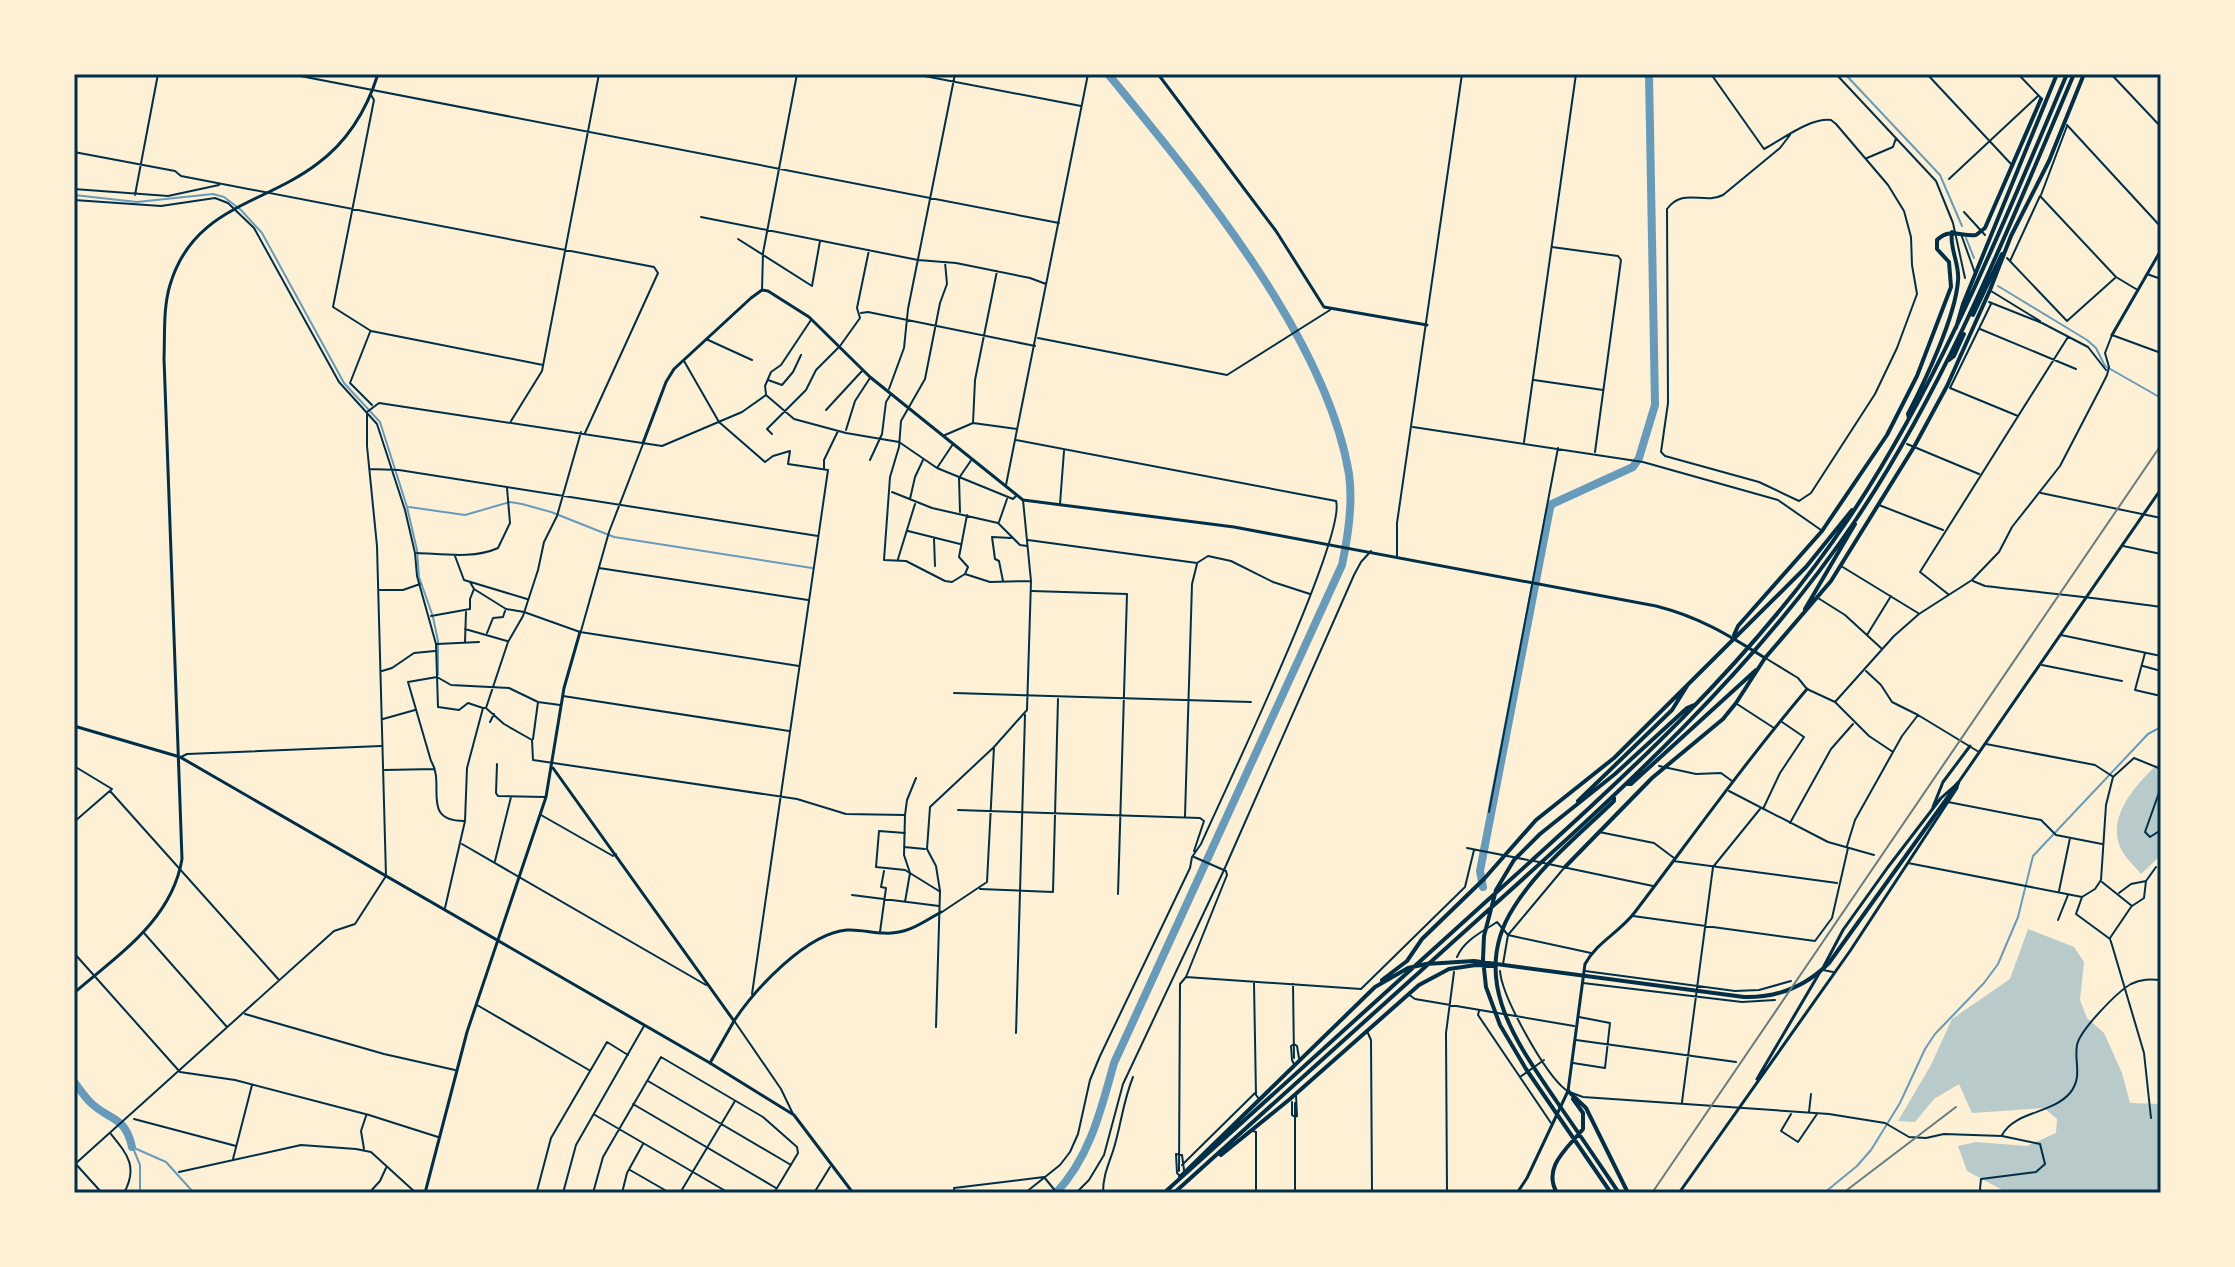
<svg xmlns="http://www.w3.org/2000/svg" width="2235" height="1267" viewBox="0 0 2235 1267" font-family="Poppins,sans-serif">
	<rect width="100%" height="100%" fill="#fdf0d5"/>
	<path fill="#b9caca" d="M2161,761v94l-20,19c-6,-8 -16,-16 -20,-25 -16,-33 18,-68 40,-88z
		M2028,929l46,18 10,15 -4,38 7,18 17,15 18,40 8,30 31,1v89h-153l-41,-22 -9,-25 18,-4 51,4 29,-13 1,-14 -13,-11 -72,5 -13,-29 -25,15 -19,23 -17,-1 33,-56 21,-46 58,-40z"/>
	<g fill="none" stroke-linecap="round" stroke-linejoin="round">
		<path stroke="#669bbc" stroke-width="2" d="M1845,74l95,101 22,51
			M74,195l63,7 76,-8 11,3 17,13 21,23 82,150 36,39 27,85 10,43 2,27 13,37
			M1966,238l8,20
			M1998,286l89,54 9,8 9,18 56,32
			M409,507l56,8 45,-13 12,2 29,8 63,25 198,31
			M433,617l5,24v34
			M132,1147l34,15 28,31
			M133,1148l7,17v28
			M1824,1193l33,-27 14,-16 29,-47 25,-54 10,-15 49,-51 14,-19 20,-47 15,-61 115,-122 13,-7"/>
		<path stroke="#669bbc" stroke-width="8" d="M1483,887l-3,-16 70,-363 2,-4 81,-37 6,-9 16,-53 -6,-331
			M74,1082c5,6 10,14 16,20 19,19 35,13 42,45
			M1056,1193c34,-36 45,-83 58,-130l228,-498c6,-28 11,-63 7,-91 -23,-138 -154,-294 -241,-400"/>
		<path stroke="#003049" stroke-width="2" d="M290,74l769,149
			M914,74l167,32
			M1711,74l53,75c19,-10 45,-31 67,-29l5,4 52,61 16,26 7,26 1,28 5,29 -20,54 -22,46 -64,99 -12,8 -40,-19 -94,-26 -4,-4 7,-49 -1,-194c16,-22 37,-4 56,-14l57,-47 10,-13
			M1836,74l100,107 17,42 12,55
			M1927,74l84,90
			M2018,74l24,25
			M2111,74l50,53
			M371,95l3,5 -41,207 38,24 172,34
			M2067,125l94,102
			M74,152l101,19 6,5 473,91 4,6 -73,160
			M1867,158l26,-11 3,-9
			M1949,179l89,-83
			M74,189l94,7 51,-11
			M135,195l23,-121
			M2041,195l26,-69
			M74,200l87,6 54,-8 13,5 26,25 85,154 38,42 28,86 10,43 2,23 19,68 2,63 21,3 9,-7 15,5
			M1964,212l21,23
			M701,217l217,43 38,3 74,15 16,6
			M1961,234l14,39
			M738,239l74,47 8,-45
			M1552,247l66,9 3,4 -26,192
			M2007,258l60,63 48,-43
			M2010,261l30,-65 76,81 20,12
			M945,262l2,22 -7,19 -15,76 -24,42 -2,26 -9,30 -6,83 22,1 39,20 7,1 13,-8
			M2147,274l14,5
			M762,290l1,-37 34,-179
			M1991,291l49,30
			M1989,302l53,21 46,24 18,23
			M861,313l7,-1 167,34
			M1980,329l96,40
			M370,332l-20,51 22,22
			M1038,338l189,37 103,-65
			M706,339l46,21
			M684,361l35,61 46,40 8,-6 17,-5 -2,13 40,6 -76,524
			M768,380l14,5 11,-13 8,-17
			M1534,380l69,10
			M1950,388l41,-84
			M1950,388l68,28
			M889,389l15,-41 4,-39 47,-235
			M766,394l-1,-8 6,-14 10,-7 30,-45
			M826,410l36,-39
			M511,421l31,-50 57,-297
			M973,423l2,-43 22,-109
			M1413,427l230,35 135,38 43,30
			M846,430l9,-29 15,-23
			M772,434l-5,-5 39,-39 10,-20 24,-24 20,-28 -3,-10 12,-58
			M945,435l28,-12 44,6
			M1016,440l320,61c11,35 -113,293 -135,343l-9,13
			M1524,442l52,-368
			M1907,444l72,30
			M870,460l12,-26 4,-32 5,-8
			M937,468l16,-24
			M369,469l30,1 419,66
			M824,469v-9l14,-29
			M1006,485l82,-411
			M892,492l40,16 66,15 22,22 7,1
			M2041,493l120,25
			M910,499l5,-22 8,-17
			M1060,504l4,-53
			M1879,505l64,25
			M960,512l-1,-34 13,-19
			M967,515l-8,42 9,10 -3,7 25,8 40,-1
			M999,522l8,-23
			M908,531l52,13
			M934,539l1,27
			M1028,540l169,23 11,-7 23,5 42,21 37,12
			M2123,546l38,8
			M417,553c26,1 57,6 81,-5l12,-25 -3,-35
			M455,556l9,24 63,19
			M1397,556v-33l65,-449
			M898,559l17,-55
			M1841,566l77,47
			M599,568l209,32
			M1003,581l-4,-20 -4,-2 -3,-22 19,1
			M1973,581l12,5c59,7 117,12 176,21
			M474,589l32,20 18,3 56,20 219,34
			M380,590h23l17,-6
			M1032,591l95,3 -9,300
			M1948,594l-28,-22 148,-235
			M1818,598l27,17 36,33
			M431,616l39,-7v-10l4,-10 -4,-7
			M465,629l42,12
			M581,631l28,-99 34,-88
			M487,633l6,-15 10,-1 2,-6
			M1867,635l24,-39
			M2061,635l100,21
			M465,642l1,-30
			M437,644l42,-2
			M2145,653l-10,37 26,6
			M1767,659l31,19 9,11 28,13 34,34 24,16
			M2042,665l80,16
			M2143,666l18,5
			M382,671l10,-3 22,-15 21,-2
			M1866,671l15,14 11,17 26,13 61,37
			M954,693l297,9
			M563,696l226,35
			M1835,702l59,-66 25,-22 53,-34 27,-28 13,-25 48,-61 40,-77 7,-14 2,-8 -4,-14 7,-18 49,18
			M1737,704l37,24
			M487,709l17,15 28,16 1,20 264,39 49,15 59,1
			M383,719l32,-9
			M490,722l4,-8
			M533,739l5,-37
			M1986,744l109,21 17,11
			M181,757l6,-3 194,-8
			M497,764l-1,29 2,3 47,1
			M74,766l38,23 -38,33
			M1659,766l37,8 25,-1 11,8
			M385,770l49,-1
			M2161,787l-16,45 5,5 11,-7
			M110,791l169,189
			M1729,791l99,51 46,13
			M1948,802l93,18 15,15 46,9
			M1763,809l17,-36 24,-36 -22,-15
			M958,810l242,8 4,3 -10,30
			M1489,812l69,-364
			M541,815l72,41 3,-2
			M1185,816l7,-232 5,-20
			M464,821c-44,0 -18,-37 -33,-60l-23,-79 29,-5 14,8 58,3 29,14 22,3
			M1790,823l41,-74 22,-25
			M1599,832l55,11 20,15
			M905,833l-26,-2 -3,36 29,3 34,21
			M462,844l244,141
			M1847,846l8,-26 47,-84 16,-21
			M904,847l21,2
			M1467,848l61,12
			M495,861l16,-64
			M1534,861l119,25
			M1673,861l164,22
			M1908,863l174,34
			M2102,882l30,24 12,-8 2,-17
			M980,889l73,3 5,-193
			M2059,891l11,-53
			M2119,893l12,-9 15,-3 10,-14
			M852,895l87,11
			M905,902l5,-29 -6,-18 1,-40 2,-15 9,-22
			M445,908l20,-87 2,-53 16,-60h3l22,-66 15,-26 15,-46 6,-28 13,-26 24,-84
			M942,912l45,-30 7,-135 33,-37 4,-129 -8,-81
			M1633,916l182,25 17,-23 16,-70
			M2058,920l10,-25
			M880,932l6,-44 -5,-1 3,-16
			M144,933l83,94
			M2110,938l21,-31
			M74,953l106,119 55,8 134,35 69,22
			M1457,957c7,-17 25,-25 40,-35l11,13 83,18
			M1503,964l5,-29 56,-67
			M1823,970l10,2
			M1500,971c2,26 45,103 66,119
			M1585,971l150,20 24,-1 32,-9
			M1186,977l175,12 104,-102 9,-37
			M1254,983l2,112 3,4
			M1583,983l159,19 33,-2
			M1293,984l1,74
			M1408,994l7,5 159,27
			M477,1005l112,65
			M1479,1011l-1,4 73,108
			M245,1014l139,40 71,16
			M735,1022l46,67 12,25
			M936,1027l4,-136 -4,-25 -9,-17 3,-42 64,-60
			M1367,1031l4,9 1,153
			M1016,1033l9,-318
			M1576,1040l160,22
			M1573,1063l32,5 5,-45 -31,-6
			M1294,1064l-2,-4 -1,-14 3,-2 3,2 2,12
			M1520,1077l24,-17
			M648,1081l143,84
			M1572,1093l11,4 246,17 56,9 24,14 17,1 18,-4 58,2 38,8 5,20 -9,8 -55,7 -1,10 3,4
			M1292,1102v13l3,2 2,-1 -1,-21
			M1682,1102l31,-235 47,-58
			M1295,1103v90
			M633,1104l143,84
			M1809,1112l2,-18
			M1791,1114l-10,17 17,11 19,-28
			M595,1115l134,78
			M2151,1118l-7,-65 -32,-108 -2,-6 -34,-25 6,-17 13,-8 6,-9 5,-75 7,-28 21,-19 27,11
			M134,1119l102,27
			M1253,1131l3,1v61
			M111,1134c17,21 27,33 13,59
			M2002,1135c13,-24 50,-21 68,-42 13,-16 4,-31 7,-48 3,-15 40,-53 54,-61 10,-5 19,-5 30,-4
			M364,1149l-3,-18 5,-15
			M233,1159l19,-74
			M74,1162l28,31
			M74,1165l260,-234 21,-7 31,-48 -9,-330 -10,-100v-34l12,-9 283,43 80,-34 24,-17 28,24 52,14 53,9 38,26 76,31 4,-4
			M1182,1165l73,-72
			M630,1170l40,23
			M1179,1171l1,-187 6,-7 41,-102 -1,-4 -32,-14
			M179,1172l122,-27 55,4 15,3 45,41
			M1180,1176l-3,-3 -1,-19 6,1 2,15
			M369,1193l11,-12 6,-13
			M545,1193l-8,-2 14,-53 56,-96 21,13
			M563,1193l13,-48 68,-119
			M593,1193l10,-36 58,-100 102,60 34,30 1,6 -24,40
			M622,1193l5,-20 16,-29
			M680,1193l55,-92
			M814,1193l16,-26
			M954,1193v-5l90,-11 13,16
			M1025,1193l35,-28 10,-13 8,-18 12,-54 10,-24 90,-188 2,-11
			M1076,1193l13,-13 15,-25 19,-71 101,-214 130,-295 7,-13 10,-11
			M1103,1193c0,-17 5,-27 10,-42 8,-25 10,-50 20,-74
			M1447,1193l-1,-160 8,-61"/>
		<path stroke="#003049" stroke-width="3" d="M1158,74l118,157 48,76 103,18
			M2112,335l49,-85
			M643,443l23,-61 8,-13 77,-71 11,-8 6,1 41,26 61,60 153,123 211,27 422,79c43,11 71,28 109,52
			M74,726l106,31 530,306
			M74,993c44,-38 98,-73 108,-134l-18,-501c1,-24 -1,-50 6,-73 23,-78 93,-80 147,-121 30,-22 50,-55 61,-90
			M734,1021c21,-32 73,-88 113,-91 12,-1 25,3 37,3 22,2 38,-10 57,-21
			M425,1193l42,-161 79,-235 18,-109 16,-56
			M1517,1193l10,-15 41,-87 17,-127c11,-21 35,-32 50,-52 57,-75 111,-151 172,-223"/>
		<path stroke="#003049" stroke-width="3" d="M553,768l181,253 -24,42 84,52 59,78
			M1933,807l10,-25 27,-36
			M1824,966l19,-36 45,-63 53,-69 17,-15
			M1757,1079l63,-107
			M1679,1193l171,-242 107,-163 1,-5 203,-294"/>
		<path stroke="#003049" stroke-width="4" d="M2011,236l38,-75 35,-87
			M1973,315l29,-61
			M1956,328l7,-24 94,-230
			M1949,360l5,-4 10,-22
			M1909,418l-1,-4c17,-33 47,-96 50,-133 2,-17 -9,-33 -6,-49
			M1805,609l50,-85
			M1734,635l4,-9 84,-95 65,-96 30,-59 34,-89 -2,-25 -12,-13v-9c13,-13 24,-3 39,-5l9,-7 56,-129
			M1626,784h5l125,-114
			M1614,797v4c-34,33 -75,66 -100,106 -46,71 3,136 43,195 21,30 41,60 62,91
			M1578,801l94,-91 15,-24
			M1565,867l87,-89 71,-59 13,-16 29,-45 66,-77 83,-134 33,-61 43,-96 21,-54
			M1382,980l25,-19 15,-22 62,-60 52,-59 78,-62 165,-164 27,-27 46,-57
			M1568,1091l18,17 42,85
			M1221,1155l69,-56 129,-114 30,-16 27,-4 20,1
			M1180,1177l195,-190 33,-19 18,-4 48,-3 270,36c34,1 61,-10 85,-34l129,-180
			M1164,1193c109,-98 218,-196 326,-295 129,-116 259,-232 357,-377 93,-139 155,-294 220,-447
			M1174,1193c103,-93 207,-186 310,-279 135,-121 270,-243 371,-393 93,-139 154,-294 219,-447
			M1557,1193c-15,-26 10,-44 26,-64v-16l-10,-14
			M1611,1193l-85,-124 -26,-44 -14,-38 -3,-28 1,-23 12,-46 18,-30 26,-26 75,-60 72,-66 7,-3"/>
		<path stroke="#657d81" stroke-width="2" d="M1652,1193l509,-748
			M1843,1193l113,-86"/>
	</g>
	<rect width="2235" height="1267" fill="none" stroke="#fdf0d5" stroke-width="152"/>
	<rect x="76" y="76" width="2083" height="1115" fill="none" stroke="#003049" stroke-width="3"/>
</svg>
